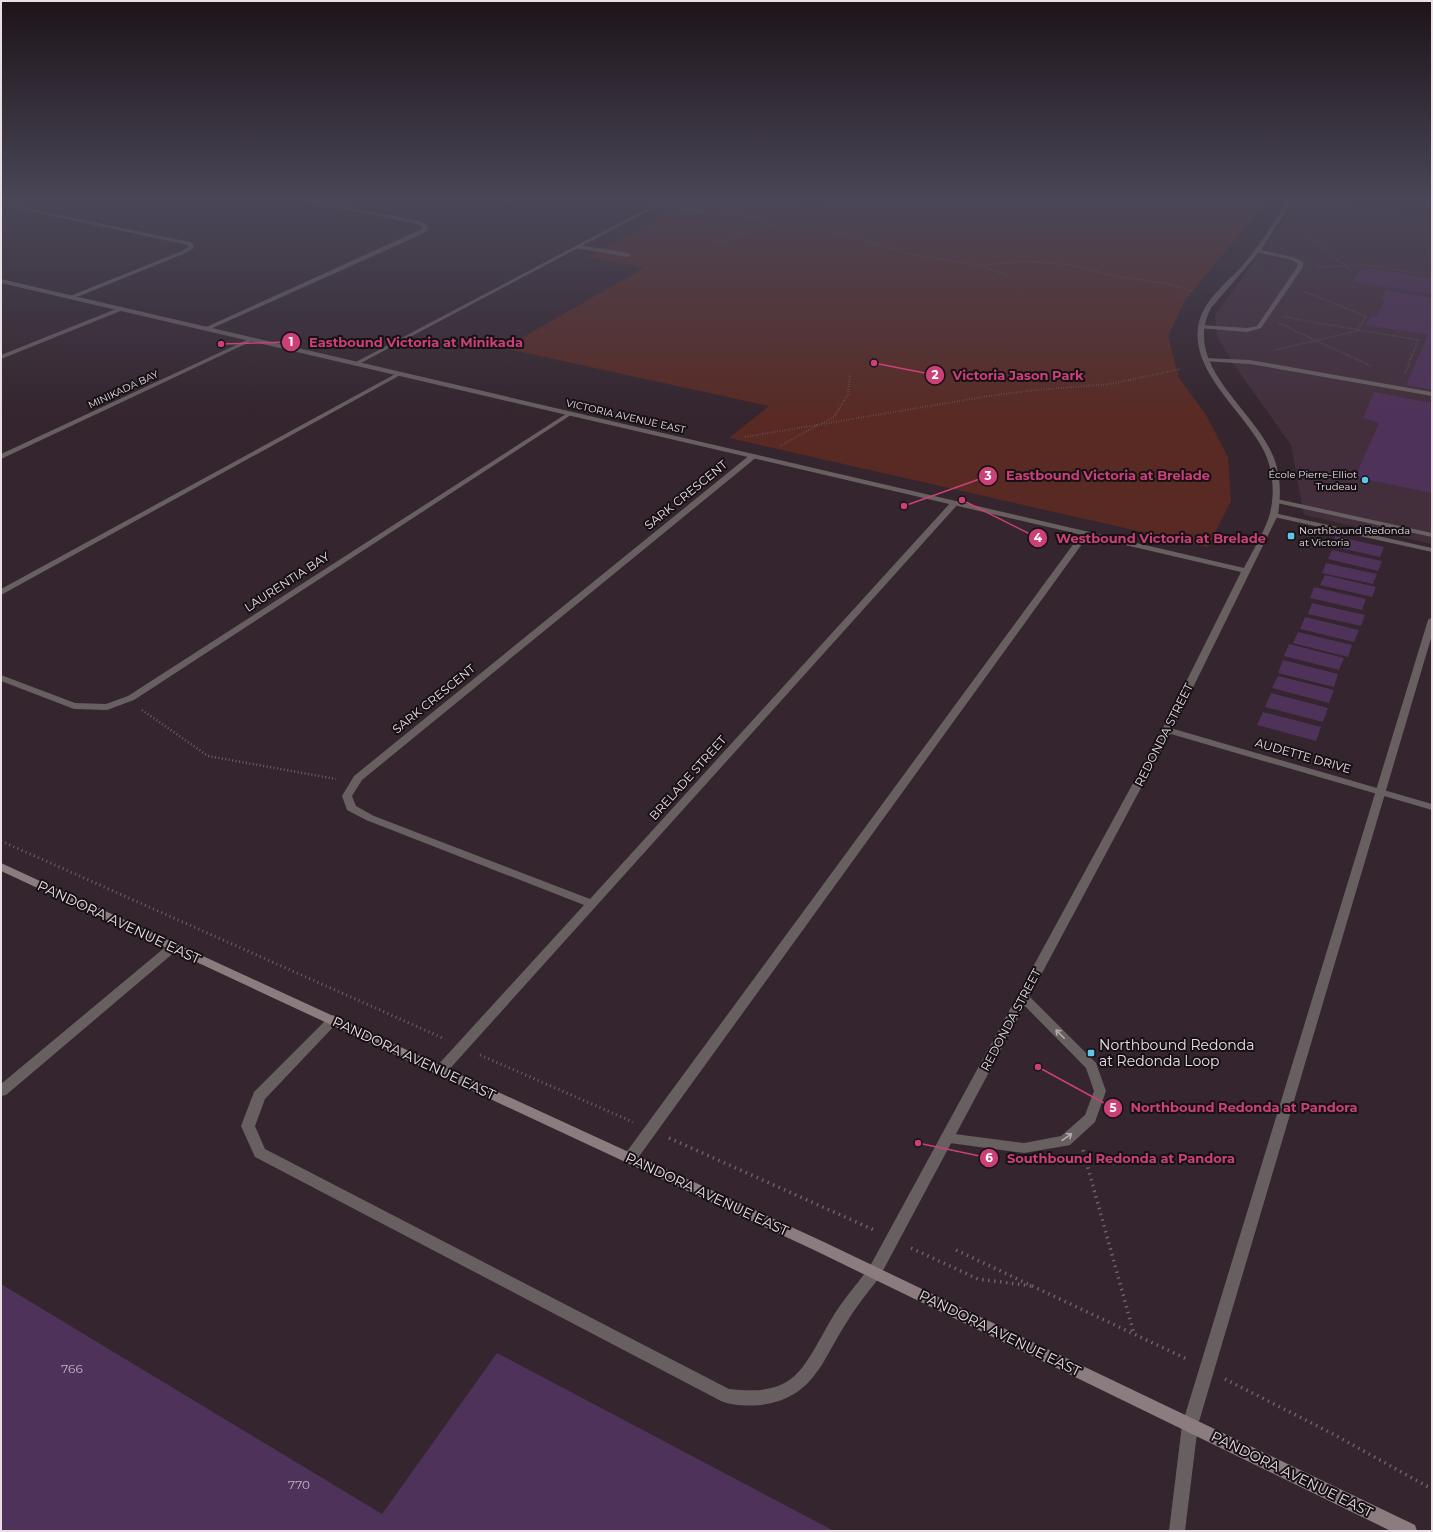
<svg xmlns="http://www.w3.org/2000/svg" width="1433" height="1532" viewBox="0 0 1433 1532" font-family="Montserrat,sans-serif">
	<rect width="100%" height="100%" fill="#34252e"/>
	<path fill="#432f3c" d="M1298,202h29l105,14v328l-128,-29 -13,-70 -59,-83 -15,-26 -2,-21z"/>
	<path fill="#592a23" d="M690,202h83l44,7 11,-7h438l-81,98 -17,36 11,42 27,37 22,42 3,44 -23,46 -479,-109 40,-32 -265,-58 140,-80 -57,-11z"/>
	<path fill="#4f3259" d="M1362,267l70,11v16l-79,-12z
		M1386,290l46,8v92l-26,-5 22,-50 -62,-10 5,-9 5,1 9,-17 -4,-1z
		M1374,392l58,11v90l-77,-16 24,-54 -16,-5z
		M1335,536l49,11 -4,10 -49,-11z
		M1332,550l50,11 -4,10 -50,-12z
		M1326,563l51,11 -4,10 -51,-11z
		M1325,575l51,12 -4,10 -52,-12z
		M1314,587l52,12 -4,11 -52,-12z
		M1312,603l53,12 -4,11 -53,-12z
		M1305,617l54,13 -5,12 -54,-13z
		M1298,632l54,13 -4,12 -55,-14z
		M1289,644l55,14 -5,12 -55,-14z
		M1283,660l55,14 -4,13 -56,-14z
		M1278,676l56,14 -5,13 -57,-15z
		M1271,693l57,15 -5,14 -58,-15z
		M1263,712l58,15 -5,14 -59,-16z
		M1,1284l381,230 115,-161 337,178h-833z"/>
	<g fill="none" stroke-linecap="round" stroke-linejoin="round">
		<path stroke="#6f626a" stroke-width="1.5" stroke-dasharray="0.5 1.5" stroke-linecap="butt" d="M719,212l32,5 20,8 74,9 64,20 69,11 32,11
			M1306,235l47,37
			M716,243l37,-13 17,-4
			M981,265l44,-4 46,4 49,12 44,6 31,9
			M1317,267l47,-2 59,9
			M1284,317l134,23 -6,16
			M1279,323l70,33
			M1275,350l82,-19 9,-15 -63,-25"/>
		<path stroke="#6f626a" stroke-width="2" stroke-dasharray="0.5 2" stroke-linecap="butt" d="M1347,355l24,11
			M1405,374l7,-19
			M822,423l12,-6 14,-23 2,-20
			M745,437l244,-41 46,-6 75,-6 71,-15
			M780,446l38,-21"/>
		<path stroke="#6f626a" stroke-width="2.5" stroke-dasharray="1 2.5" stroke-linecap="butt" d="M142,710l66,46 128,23"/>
		<path stroke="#6f626a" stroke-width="3" stroke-dasharray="1 3.5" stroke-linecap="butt" d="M1,841l444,198
			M480,1055l153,67"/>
		<path stroke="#6f626a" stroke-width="3.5" stroke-dasharray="1.5 4.5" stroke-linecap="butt" d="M669,1138l205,92
			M1083,1150l51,184
			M911,1248l67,31 54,7
			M956,1250l233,110
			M1225,1379l108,55 99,55"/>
		<path fill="#685f61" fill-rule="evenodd" d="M656,203l47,7 3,2 -3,2 -45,-9z
			M578,245l50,8 3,2 -3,2 -52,-9 -1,-1z
			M1257,249l35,8 11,5v5l-42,61 -14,4 -48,-4 -1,-1 3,-2 46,3 10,-2 40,-59v-4l-9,-4 -33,-7v-2z
			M1205,358l45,2 182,32v4l-182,-32 -47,-3v-2z
			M1274,499h3l155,34v4l-155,-34h-3z
			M1271,513h3l158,35v4l-158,-35h-3z
			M1083,531h3l4,2 -455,629 -5,2 -5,-2 -2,-4 2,-4z
			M1432,617v18l-234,790 -13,106h-16l13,-106 246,-805z
			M173,943l4,1 2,3 -2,3 -171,145 -5,1v-12l168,-140z
			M1023,993l4,1 69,69 10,28 -11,31 -25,23 -5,1 -41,7 -82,-11 -2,-4 2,-4 5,-1 77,10 37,-7 24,-21 9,-24 -8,-23 -67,-68 -2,-3 2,-3z
			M333,1015l4,2 2,3 -2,3 -72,76 -10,27 10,23 464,240c68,8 73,-20 103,-71 11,-18 24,-33 37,-50l5,-1 5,1 2,5 -2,5c-12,15 -24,30 -34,47 -24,38 -32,73 -84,80 -13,1 -28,1 -40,-4l-466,-244 -14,-31 13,-34 75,-75z"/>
		<path fill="#685f61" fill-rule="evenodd" d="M307,202h11l102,19 7,4 1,5 -8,5 -212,95h-4v-2l218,-99v-2l-4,-3z
			M659,202h6l-306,162 -5,-1z
			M1,203l189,39 3,2 1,4 -8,5 -114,46 -3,-2 1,-1 112,-45 6,-4v-2l-187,-40z
			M121,307l2,1v2l-122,49v-4z
			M251,338l5,1 -255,120v-5z
			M399,372l5,1 -403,222v-6z
			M569,412l5,1 -440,287 -27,10 -33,-1 -73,-28v-6l74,28 31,1 22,-8z
			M751,454h3l4,2 -396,324 -10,16 4,10 18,10 216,83 362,-398h6l1,2 -513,570 -5,2 -5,-2 -1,-3 1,-3 148,-162 -218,-85 -19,-10 -5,-14 12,-20z
			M1167,727l265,77v6l-268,-78 -2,-2 2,-2z"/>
		<path fill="#685f61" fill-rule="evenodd" d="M1287,202h5l-31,48 -50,58c-30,58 44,101 63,150 7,18 7,38 4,57l-106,215 -293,548 -5,1 -5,-1 -2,-5 2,-5 293,-538 79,-158 -1240,-289v-4l1243,289c7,-14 23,-41 26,-55 5,-20 3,-44 -6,-62 -20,-41 -82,-85 -63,-135 9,-23 32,-38 46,-56 15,-18 27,-38 40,-58z"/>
		<path fill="#8b7c7f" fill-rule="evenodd" d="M1,863l823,379 591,283 2,6h-26l-577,-281 -813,-379z"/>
	</g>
	<defs><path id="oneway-shaft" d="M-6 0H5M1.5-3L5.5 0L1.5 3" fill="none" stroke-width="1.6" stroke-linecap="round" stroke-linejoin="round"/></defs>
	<g stroke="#b5acb0">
		<use href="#oneway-shaft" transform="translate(1060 1034) rotate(-135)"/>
		<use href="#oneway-shaft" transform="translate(1067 1137) rotate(-35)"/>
	</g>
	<linearGradient id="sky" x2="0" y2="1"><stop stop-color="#1d1419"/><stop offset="0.48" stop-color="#4a4657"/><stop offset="1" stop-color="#4a4657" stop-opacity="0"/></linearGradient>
	<rect width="1433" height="417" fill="url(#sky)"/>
	<g fill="#5cc7e8" stroke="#171115" stroke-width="1.5">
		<circle cx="1365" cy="480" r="4"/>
		<rect x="1287" y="532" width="8" height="8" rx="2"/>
		<rect x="1087" y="1049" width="8" height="8" rx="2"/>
	</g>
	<g text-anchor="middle" stroke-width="4" stroke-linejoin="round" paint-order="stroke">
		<g font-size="10" fill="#e9dfe5" stroke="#171115">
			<text transform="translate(123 389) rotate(-25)" y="4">MINIKADA BAY</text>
			<text transform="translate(626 416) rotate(13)" y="4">VICTORIA AVENUE EAST</text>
		</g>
		<g font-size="10" fill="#e9dfe5" stroke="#171115" text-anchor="end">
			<text x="1357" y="478">École Pierre-Elliot<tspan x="1357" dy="12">Trudeau</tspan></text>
			<text x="1299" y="534" text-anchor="start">Northbound Redonda<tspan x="1299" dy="12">at Victoria</tspan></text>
		</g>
		<g font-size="12" fill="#e9dfe5" stroke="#171115">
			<text transform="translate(686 495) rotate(-39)" y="4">SARK CRESCENT</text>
			<text transform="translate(287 582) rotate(-33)" y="4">LAURENTIA BAY</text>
			<text transform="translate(434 699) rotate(-39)" y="4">SARK CRESCENT</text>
			<text transform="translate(1164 735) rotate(-63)" y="4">REDONDA STREET</text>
			<text transform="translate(1303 756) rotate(16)" y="4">AUDETTE DRIVE</text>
			<text transform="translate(688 778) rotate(-48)" y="4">BRELADE STREET</text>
			<text transform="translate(1011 1020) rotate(-62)" y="4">REDONDA STREET</text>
		</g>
		<g font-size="12" fill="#c2b4c2">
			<text x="72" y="1373">766</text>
			<text x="299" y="1489">770</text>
		</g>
		<g font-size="14" fill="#e9dfe5" stroke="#171115">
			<text transform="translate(119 922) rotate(25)" y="5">PANDORA AVENUE EAST</text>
			<text transform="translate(414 1058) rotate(25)" y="5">PANDORA AVENUE EAST</text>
			<text transform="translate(707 1194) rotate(25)" y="5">PANDORA AVENUE EAST</text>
			<text transform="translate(1000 1333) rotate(26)" y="5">PANDORA AVENUE EAST</text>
			<text transform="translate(1292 1474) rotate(26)" y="5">PANDORA AVENUE EAST</text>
		</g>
		<g font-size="14" fill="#e9dfe5" stroke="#171115" text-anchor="start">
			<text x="1099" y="1050">Northbound Redonda<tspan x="1099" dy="16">at Redonda Loop</tspan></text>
		</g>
	</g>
	<path fill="none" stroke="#ca4077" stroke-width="1.5" d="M221 344L291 342M874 363L935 375M904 506L988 476M962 500L1038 538M1038 1067L1113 1108M918 1143L989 1158"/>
	<g fill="#ca4077" stroke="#171115" stroke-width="1.5">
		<circle cx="221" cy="344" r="4"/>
		<circle cx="874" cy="363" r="4"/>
		<circle cx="904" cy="506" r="4"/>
		<circle cx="962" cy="500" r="4"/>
		<circle cx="1038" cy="1067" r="4"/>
		<circle cx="918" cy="1143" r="4"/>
		<circle cx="291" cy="342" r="10"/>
		<circle cx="935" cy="375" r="10"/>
		<circle cx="988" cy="476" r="10"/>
		<circle cx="1038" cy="538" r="10"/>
		<circle cx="1113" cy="1108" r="10"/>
		<circle cx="989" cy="1158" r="10"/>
	</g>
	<g font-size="12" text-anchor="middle" font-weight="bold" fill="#fff">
		<text x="291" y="346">1</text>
		<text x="935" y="379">2</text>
		<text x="988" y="480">3</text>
		<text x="1038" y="542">4</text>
		<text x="1113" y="1112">5</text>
		<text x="989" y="1162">6</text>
	</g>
	<g font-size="13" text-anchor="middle" font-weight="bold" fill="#ca4077" stroke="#171115" stroke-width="4" stroke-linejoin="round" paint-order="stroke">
		<text x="416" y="347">Eastbound Victoria at Minikada</text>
		<text x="1018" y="380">Victoria Jason Park</text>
		<text x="1108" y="480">Eastbound Victoria at Brelade</text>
		<text x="1161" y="543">Westbound Victoria at Brelade</text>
		<text x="1244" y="1112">Northbound Redonda at Pandora</text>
		<text x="1121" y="1163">Southbound Redonda at Pandora</text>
	</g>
	<rect width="1433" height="1532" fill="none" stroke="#e9dfe5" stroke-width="4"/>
</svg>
